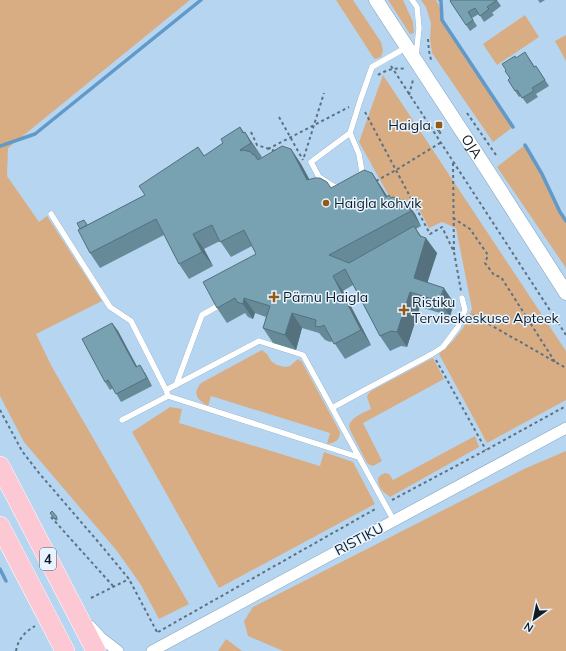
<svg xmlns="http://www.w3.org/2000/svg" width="566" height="651" viewBox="0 0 566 651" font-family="Mulish,sans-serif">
	<rect width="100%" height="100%" fill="#b6d5f1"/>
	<path fill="#d9ad83" d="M0,0h190l-182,148 -1,28 32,46 8,-6 55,85 -66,33 16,33 137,237 -30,15 -18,-34 -24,-34 -93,-109 -24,-46z
		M336,0h17l28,42 2,9 -2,6 -6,2 -2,-2z
		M388,0h15l10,22 1,11 -4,1z
		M421,0h15l3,5 3,15 6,10 65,97 -20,15 -61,-89 -2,-14 1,-16 -5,-16z
		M525,15l14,22 -42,28 -14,-21z
		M566,35v26l-11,-20z
		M383,75l183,276v49l-79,43 -48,-89 13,-12 11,-14 9,-19 -16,-81 -14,-6 -13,6 -16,-30 -18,9 -36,-65z
		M525,145l17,29 18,38 6,9v47l-69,-101z
		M262,350l5,4 4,7 6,4 8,2 5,-1 8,-7 4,3 38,70c0,8 -5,11 -13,12l3,-11 -119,-37 -3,10c-11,-7 -16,-12 -7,-23z
		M433,358l11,21 -81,44 19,38 -9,5 -3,-1 -3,-2 -17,-33 -1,-5c4,-9 14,-12 22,-16l-4,-12 1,-3 3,-3z
		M170,407l12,2 -3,14 141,43 4,-14 29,10 22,42 -156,84 -87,-156z
		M475,436l4,11 -89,50c-8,-6 -12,-9 -12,-19l3,-3 4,-2 4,1 4,6z
		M566,451v200h-283l-35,-15 -4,-15 9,-14 271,-138z
		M226,639l16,12h-24z"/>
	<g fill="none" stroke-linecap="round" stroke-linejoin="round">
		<path stroke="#6199c8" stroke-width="3.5" d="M440,0l1,1 1,19 71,107
			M525,145l17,29 18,38 6,9
			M0,146l35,-12 166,-134
			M0,569l6,12"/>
		<defs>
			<path id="service" d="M412,0l5,7 2,21 -3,28
				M350,133l9,21 4,24
				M341,187h-6l-16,-10 -8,-15 39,-29 10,-32 12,-34 35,-20
				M51,214l59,93 21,14 35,69
				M176,385l26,-70 16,-9
				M168,396l-2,-6 93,-49 44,14 91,166
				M332,408l31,-17 69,-37 11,-7 15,-20 7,-17 -3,-12
				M122,420l46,-24 190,61"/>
			<path id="minor" d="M90,626l11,12 17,13
				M152,651l414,-223"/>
			<g id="tertiary">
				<path id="s1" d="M376,0l108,165 82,128"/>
			</g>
			<path id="trunk" d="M0,466l96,185
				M0,526l65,125"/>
		</defs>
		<use href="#service" stroke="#83a1bb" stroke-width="6"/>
		<use href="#minor" stroke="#83a1bb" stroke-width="12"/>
		<use href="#tertiary" stroke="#83a1bb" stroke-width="15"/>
		<use href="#trunk" stroke="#fff" stroke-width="20"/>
		<path stroke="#5c7183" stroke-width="2" stroke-dasharray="3 3" stroke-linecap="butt" d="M428,39l1,12 2,9
			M391,66l175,269
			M378,75c8,-5 18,-8 28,-6
			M409,95l4,-15
			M365,112l65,122 12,-7 12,25 7,39
			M467,113l29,42
			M279,117l24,43
			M251,132l6,13 18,6
			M268,149l81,-42
			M304,157l20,-64
			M453,163l1,88
			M376,181l20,-11 44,-27
			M453,218l17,11 18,26 -3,8 9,12 7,2 54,85
			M473,315l93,53
			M436,360l50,90
			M0,410l22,41 17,22 61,71 29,35 28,53
			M392,500l94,-50 80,-44
			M51,517l62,69
			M91,598l38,-19
			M158,632l219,-124
			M16,651c2,-12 9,-19 19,-25"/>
		<use href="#service" stroke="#fff" stroke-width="5.5"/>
		<use href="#minor" stroke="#fff" stroke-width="11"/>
		<use href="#tertiary" stroke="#fff" stroke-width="14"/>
		<use href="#trunk" stroke="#fcc8d4" stroke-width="19"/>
	</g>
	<path fill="#678a99" d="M497,0l4,6 -9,7 2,2 -10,7 -5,-8 -7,4 5,8 -7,5 -20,-30z
		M538,0h7l-5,3z
		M516,58h13l6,9 5,5 9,14 -13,8 2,3 -11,7 -6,-8 -2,1 -4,-6 -9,-21z
		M240,127l15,20 7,10 -4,3h1l32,-11 10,15 8,15 22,9 41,-15 15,23 4,2 9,1 2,2 2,-2 11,15 6,12 -5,3 5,8 16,16 -10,30 27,20 -4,13 -30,-9 -13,40 -6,-1 -11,5 -10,-15 -27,-51 -10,6 28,54 -26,14 -12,-18 -3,1 -5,-2 -6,-7 -17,-5 -6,22 -23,-7 -10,-15 3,-11 -11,-4 -2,6 -5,-2 -3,-4 -18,10 -10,-15 39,-54 -4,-8 -21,11 -11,-16 -16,8 9,17 -24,13 -10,-15 -15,-29 -64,33 -10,-15 -10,-24 6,-7 1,3 58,-30 53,-48 6,9 19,-13z
		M112,323l6,8 19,35 8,7 7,13 -31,16 -8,-14 -3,2 -5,-8z
		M52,511l6,8 -2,2 -6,-8z"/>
	<path fill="#54717d" d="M245,132l10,15 7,10 -11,-14z
		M291,149l10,15 17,31 -11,-15z
		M372,173l10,15 15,24 -11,-15z
		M404,199l11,15 6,12 -10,-15z
		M414,226l11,16 1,-4 11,15 -13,40 -10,-15 6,-42z
		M193,234l11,15 9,17 -11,-14z
		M333,276l10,15 28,54 -10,-15z
		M444,288l10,15 -4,13 -11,-15z
		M410,292l10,15 -13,40 -10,-15z
		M244,298l11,15 -2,6 -10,-15z
		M292,313l10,15 -6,22 -11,-15z
		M112,323l6,8 23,44 -5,-8z
		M140,365l5,8 7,13 -5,-8z"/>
	<path fill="#78a1b2" stroke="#54717d" d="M451,0h46l-10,7 2,2 -9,7 -5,-8 -7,4 5,8 -7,5 -16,-24z
		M525,52l9,15 2,-1 9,14 -13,8 2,3 -12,7 -5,-8 -2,1 -7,-11 2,-2 -5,-7 1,-1 -4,-6 13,-8 1,2z
		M437,126l4,7 -1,1 -4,-6z
		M240,127l3,6 2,-1 6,11 -11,7 2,1 1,-1 8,2 2,3 1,-1 4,6 24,-14 9,3 16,31 8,-2h5l7,4 4,6 33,-18 8,3 14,24 3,-2 2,3 2,-1 7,2 1,2 3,-2 7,12 -82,44 20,8 65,-37 6,10 6,2 -12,40 30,10 -5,13 -29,-9 -13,40 -6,-1 -11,5 -35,-67 -12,7 28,54 -27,14 -10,-19 -4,2 -5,-1 1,-6 -24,-7 -7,22 -22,-7 7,-22 -26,-8 -1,6 -6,-2 -2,-4 -18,10 -14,-26 53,-28 -12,-24 -24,12 -8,-17 -19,9 9,18 -23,12 -23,-45 -66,34 -12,-23 67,-35 -6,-9 59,-39 6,9 19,-13 -2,-4z
		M84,220l3,5 -7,4 -3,-6z
		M112,323l24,44 4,-2 7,13 -31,16 -8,-14 -3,2 -23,-43z
		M52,511l5,6 -2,2 -5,-6z"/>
	<g fill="#935a16" stroke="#e7f4ff" stroke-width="1.5">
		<rect x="435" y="121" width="8" height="8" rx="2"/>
		<circle cx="326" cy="203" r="4"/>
		<path d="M272 291h4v4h4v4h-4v4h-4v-4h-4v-4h4z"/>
		<path d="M402 304h4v4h4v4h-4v4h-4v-4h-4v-4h4z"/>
	</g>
	<g text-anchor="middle" stroke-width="3" stroke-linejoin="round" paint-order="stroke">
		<rect fill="#e7f4ff" stroke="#505d67" stroke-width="1" x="40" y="548" width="16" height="22" rx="3"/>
		<g font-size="13" font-weight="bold" fill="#101c26">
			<text x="48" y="564">4</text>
		</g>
		<g font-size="14" fill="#101c26" stroke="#e7f4ff" text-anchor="start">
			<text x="431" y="130" text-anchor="end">Haigla</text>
			<text x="334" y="208">Haigla kohvik</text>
			<text x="283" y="302">Pärnu Haigla</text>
			<text x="412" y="307">Ristiku<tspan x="412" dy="16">Tervisekeskuse Apteek</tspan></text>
		</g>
		<g font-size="14" fill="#101c26" stroke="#e7f4ff">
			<text dy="5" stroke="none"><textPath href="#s1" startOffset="175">OJA</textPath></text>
			<text transform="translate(359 539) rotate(-28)" y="5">RISTIKU</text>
		</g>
	</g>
	<g transform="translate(534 619) rotate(213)" stroke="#e7f4ff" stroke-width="3" paint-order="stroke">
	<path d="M0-3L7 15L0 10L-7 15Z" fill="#101c26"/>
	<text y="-6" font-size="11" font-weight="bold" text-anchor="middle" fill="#101c26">N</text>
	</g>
</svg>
